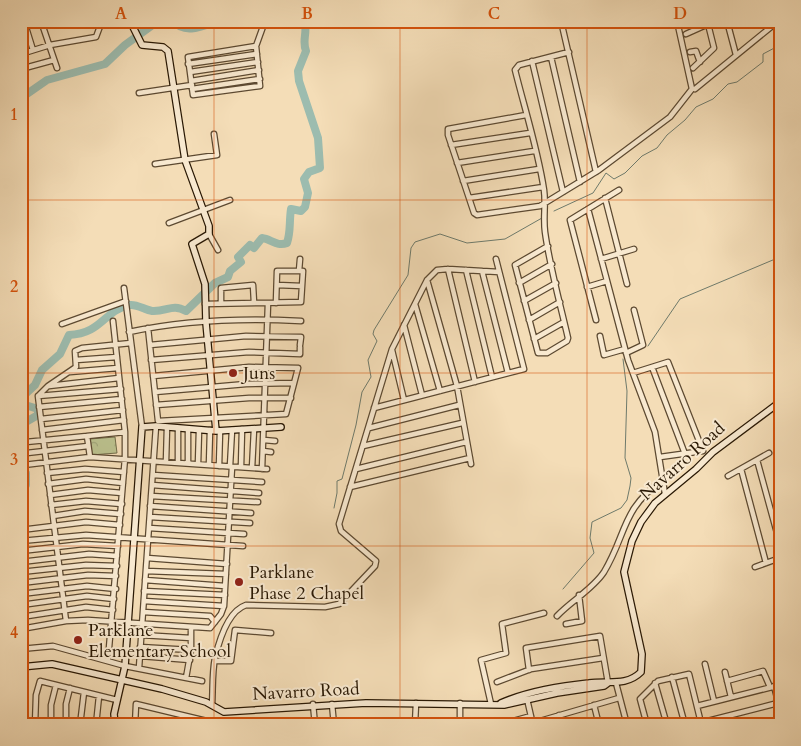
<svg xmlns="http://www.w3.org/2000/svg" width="801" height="746" viewBox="0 0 801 746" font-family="Cardo,serif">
	<defs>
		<pattern id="park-crowns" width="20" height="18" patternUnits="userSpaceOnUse" patternTransform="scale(1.25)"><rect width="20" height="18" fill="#bbc18e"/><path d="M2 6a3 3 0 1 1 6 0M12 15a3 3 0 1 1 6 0" fill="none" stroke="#a1a579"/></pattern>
	</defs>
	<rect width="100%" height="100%" fill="#f4ddb7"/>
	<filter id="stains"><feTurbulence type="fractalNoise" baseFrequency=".004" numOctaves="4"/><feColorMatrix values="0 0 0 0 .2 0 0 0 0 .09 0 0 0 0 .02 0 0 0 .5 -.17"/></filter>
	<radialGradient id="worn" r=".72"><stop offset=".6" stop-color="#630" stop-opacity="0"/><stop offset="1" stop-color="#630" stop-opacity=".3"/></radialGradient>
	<path fill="url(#park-crowns)" stroke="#726c49" d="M115,437l2,16 -26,2 -1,-16z"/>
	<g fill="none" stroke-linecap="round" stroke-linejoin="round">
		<path stroke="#6e7a6b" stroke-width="1" d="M554,211l39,-18 13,-20 8,6 11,-6 17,-17 15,-8 10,-13 18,-15 11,-13 17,-8 15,-15 9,-2 26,-20v-8l17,-9
			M648,346l32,-47 100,-42
			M334,508l3,-15v-12l5,-2 14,-54 6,-33 9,-15 -3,-17 9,-19 -4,-7 1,-4 34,-55 3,-27 4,-6 25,-8 27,9 38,-4 37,-21
			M563,589l31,-36 -4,-15 2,-16 29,-14 6,-8 3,-14 1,-8 -6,-20 2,-67 -4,-32"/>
		<path stroke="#9cbcaf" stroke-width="8" d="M173,21c12,14 30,5 45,0
			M21,94l3,2 23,-16 58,-16 20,-19 33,-24
			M21,398l14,-13 7,-15 18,-16 9,-19c33,-1 36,-26 61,-30 7,-1 15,5 22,6 15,1 20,-8 34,0l29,-28 13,-6 2,-6 11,-9 -3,-5 12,-12 4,3 8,-10c9,1 15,9 25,5 4,-12 2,-21 4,-34l10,2 4,-4 3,-14 -4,-14 5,-7 11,-4 -2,-30 -19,-57 -1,-10 8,-20c-4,-10 1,-17 -1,-27l-5,-3
			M21,401l1,3 16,5v6l-14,8 -3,5
			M21,468l5,5v12l-5,3"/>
		<defs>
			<path id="street" d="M24,21l9,29
				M41,21l16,47
				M561,21l35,151
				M727,21l9,34
				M745,21h2
				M686,34l29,-13
				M256,46l4,40 -67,9 -5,-38z
				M256,46l9,-25
				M690,52l6,-1 4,11
				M21,54l29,-9 46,-8 6,-16
				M551,57l29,125
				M532,61l31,131
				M188,64l69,-10
				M693,68l21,-20 -6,-24
				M21,69l33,-9
				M190,72l68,-10
				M191,81l68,-11
				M192,89l68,-10
				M695,89l76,-62 9,-3
				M139,93l53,-8
				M526,115l-78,14v6l26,78 3,2 63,-9 59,-36 71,-53 22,-28 -15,-68
				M451,145l79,-12
				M457,163l77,-12
				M155,164l62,-9 -3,-21
				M463,181l76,-12
				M469,198l74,-11
				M605,198l22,86
				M588,209l40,151 27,72 10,62
				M169,223l61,-23
				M209,234l9,16
				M548,246l-33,19 23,88h9l20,-12 1,-3c-8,-35 -18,-70 -23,-106 -2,-14 1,-28 -1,-42 -6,-40 -19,-80 -29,-120l4,-5 50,-13
				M601,259l33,-10
				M448,269l27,113
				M466,270l26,107
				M299,271l1,-12
				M482,271l26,102
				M427,280l30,106 14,78
				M519,283l33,-19
				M277,285l25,1
				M587,287l20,-6
				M124,288l18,139
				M524,301l32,-18
				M221,303v-15l32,-3 1,18
				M205,304l96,-2 2,-31h-26l-1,32
				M415,304l25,87
				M529,320l31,-18
				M596,320l-26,-100 49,-30
				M62,324l64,-23
				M404,325l18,70
				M148,328l10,93 128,-7 12,-46 -49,-1 -96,9
				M129,332c56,-12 116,-14 172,-11
				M600,336l4,19 21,-6
				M534,339l30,-17
				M150,345l96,-9 55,1 -1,8
				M392,350l12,50
				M626,353l17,-8 -9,-35
				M76,360l41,-3
				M151,360l98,-8 51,2v-7
				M652,367l33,87
				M70,372l48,-4
				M633,373l35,-11 35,89 -43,6
				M49,386l70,-8
				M155,392l91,-8 48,-1
				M38,396l83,-7
				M156,405l93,-7h42
				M39,407l83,-8
				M374,408l150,-39 -28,-110
				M41,419l82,-9
				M369,428l90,-23
				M42,430l82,-10
				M264,440l11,1
				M26,442l61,-6
				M363,446l99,-23
				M263,451l8,1
				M27,453l61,-7
				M90,457l-3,-21 38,-4
				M757,460l23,84
				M166,462l1,-35
				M178,463v-35
				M188,463v-34
				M198,464l1,-34
				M24,465l66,-8 177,12
				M209,465l1,-35
				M219,466l1,-35
				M230,466l2,-36
				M241,467l1,-38
				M252,468l2,-39
				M262,469l6,-166
				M356,469l110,-27
				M741,469l25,94
				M47,473l38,-4 39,3
				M153,475l109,7
				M728,476l41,-23
				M48,484l38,-5 37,4
				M152,485l107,8
				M350,487l120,-29
				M50,495l38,-5 34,3
				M151,496l107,6
				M51,505l35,-4 36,3
				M150,506l101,7
				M53,516l32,-5 36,3
				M150,517l100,6
				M149,528l95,6
				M29,529l57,-7 34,3
				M21,541l65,-6 157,11
				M21,551l62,-7 35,2
				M147,558l80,6
				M21,562l68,-8 28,2
				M755,567l25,-9
				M146,571l80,3
				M21,572l65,-7 31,1
				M145,580l80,6
				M21,583l67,-8 28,1
				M144,591l81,4
				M21,594l66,-8 29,3
				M144,601l80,5
				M21,605l66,-9 27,3
				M143,612l67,4 5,6
				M557,616c14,-15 36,-27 47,-44 23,-38 17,-63 59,-92
				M21,617l65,-10 27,3
				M66,621l-28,-225 10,-10 28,-19 -1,-16 7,-3 49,-5
				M566,624l16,-3 -3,-26
				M21,629l45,-8 22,-1 122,8 11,-14 3,-8 8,-139
				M141,635l50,3
				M140,647l51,3
				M21,649l32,-3 72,20 77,15
				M140,656l50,4
				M108,660l17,-202v-26l-12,-111
				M215,661h16l4,-31 36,3
				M705,664l9,37
				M139,668l17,-242
				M529,670l-3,-22 74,-12 8,47
				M725,672l6,25
				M672,677l13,48
				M186,678l5,-28v-23
				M727,681l36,-10 7,16
				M497,682l34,-13 72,-11
				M616,683l11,42
				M655,683l12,42
				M774,686l6,23
				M527,699l6,26
				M416,703l-1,21h45
				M460,703v22
				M313,704l2,21
				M332,704l2,21
				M491,704l-10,-44 25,-7 -4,-29 42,-11
				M212,705c1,-15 0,-33 3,-47 4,-17 13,-47 31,-53l79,2 14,-3 36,-38 1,-5 -35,-30 -2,-7 53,-175 35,-69 10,-10 11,-1 51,3
				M594,705l5,20
				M697,706l83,-21
				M559,715l3,10
				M135,721l15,4
				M533,723l86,-25
				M35,725l1,-30 4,-14 77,19
				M51,725v-20l5,-20
				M66,725v-21l4,-16
				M80,725l4,-33
				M96,725l3,-29
				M135,725l1,-21 79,19 1,2
				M506,725v-2l25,-7
				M647,725l-7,-26 18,-18 31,-7 12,49
				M692,725l86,-22
				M768,725l12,-3"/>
			<path id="secondary" d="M130,21l12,24 21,2 5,4 17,109 24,66v8l-17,10 13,40 1,39 10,108
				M21,667l31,-3 110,25 44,13 18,10 142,-9 138,2 53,-12 47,-7 4,-3
				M501,703c27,-12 59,-17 88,-20 18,-3 37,4 52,-11l1,-18 -18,-82 8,-31 9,-19 14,-19 41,-34 17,-17 67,-50
				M115,725l-1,-11 11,-48 17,-239 14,-1 60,5 65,-4"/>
		</defs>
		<use href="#street" stroke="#5c4931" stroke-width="7"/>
		<use href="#secondary" stroke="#291804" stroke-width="8"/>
		<use href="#street" stroke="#f8e9d0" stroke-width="4.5"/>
		<use href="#secondary" stroke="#f8e9d0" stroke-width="5.5"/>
	</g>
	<path fill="none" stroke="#d5520b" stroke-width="1" stroke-opacity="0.55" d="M214,21v704M400,21v704M587,21v704M21,200h759M21,373h759M21,546h759"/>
	<g fill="#8f2418" stroke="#f8e9d0" stroke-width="2">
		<circle cx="233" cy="373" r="5"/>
		<circle cx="239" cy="582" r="5"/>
		<circle cx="78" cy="640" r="5"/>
	</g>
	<g text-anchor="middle" stroke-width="4" stroke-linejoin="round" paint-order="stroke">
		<g font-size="18" fill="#291804" stroke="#f8e9d0" text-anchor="start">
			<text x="243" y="379">Juns</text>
			<text x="249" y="578">Parklane<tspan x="249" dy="21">Phase 2 Chapel</tspan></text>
			<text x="88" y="636">Parklane<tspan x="88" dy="21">Elementary School</tspan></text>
		</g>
		<g font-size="18" fill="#291804" stroke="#f8e9d0">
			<text transform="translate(682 461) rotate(-42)" y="6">Navarro Road</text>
			<text transform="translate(306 691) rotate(-3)" y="6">Navarro Road</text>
		</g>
	</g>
	<rect width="801" height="746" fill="none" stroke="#f4ddb7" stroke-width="55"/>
	<rect x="28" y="28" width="746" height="690" fill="none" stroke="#d5520b" stroke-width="2"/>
	<g font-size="16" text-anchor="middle" font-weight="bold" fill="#d5520b">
		<text x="121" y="19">A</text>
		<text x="307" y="19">B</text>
		<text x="494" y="19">C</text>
		<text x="680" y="19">D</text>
		<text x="14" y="120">1</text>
		<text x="14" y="292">2</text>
		<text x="14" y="465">3</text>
		<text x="14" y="638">4</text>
	</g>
	<rect width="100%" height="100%" filter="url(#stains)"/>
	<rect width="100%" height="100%" fill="url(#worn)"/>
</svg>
